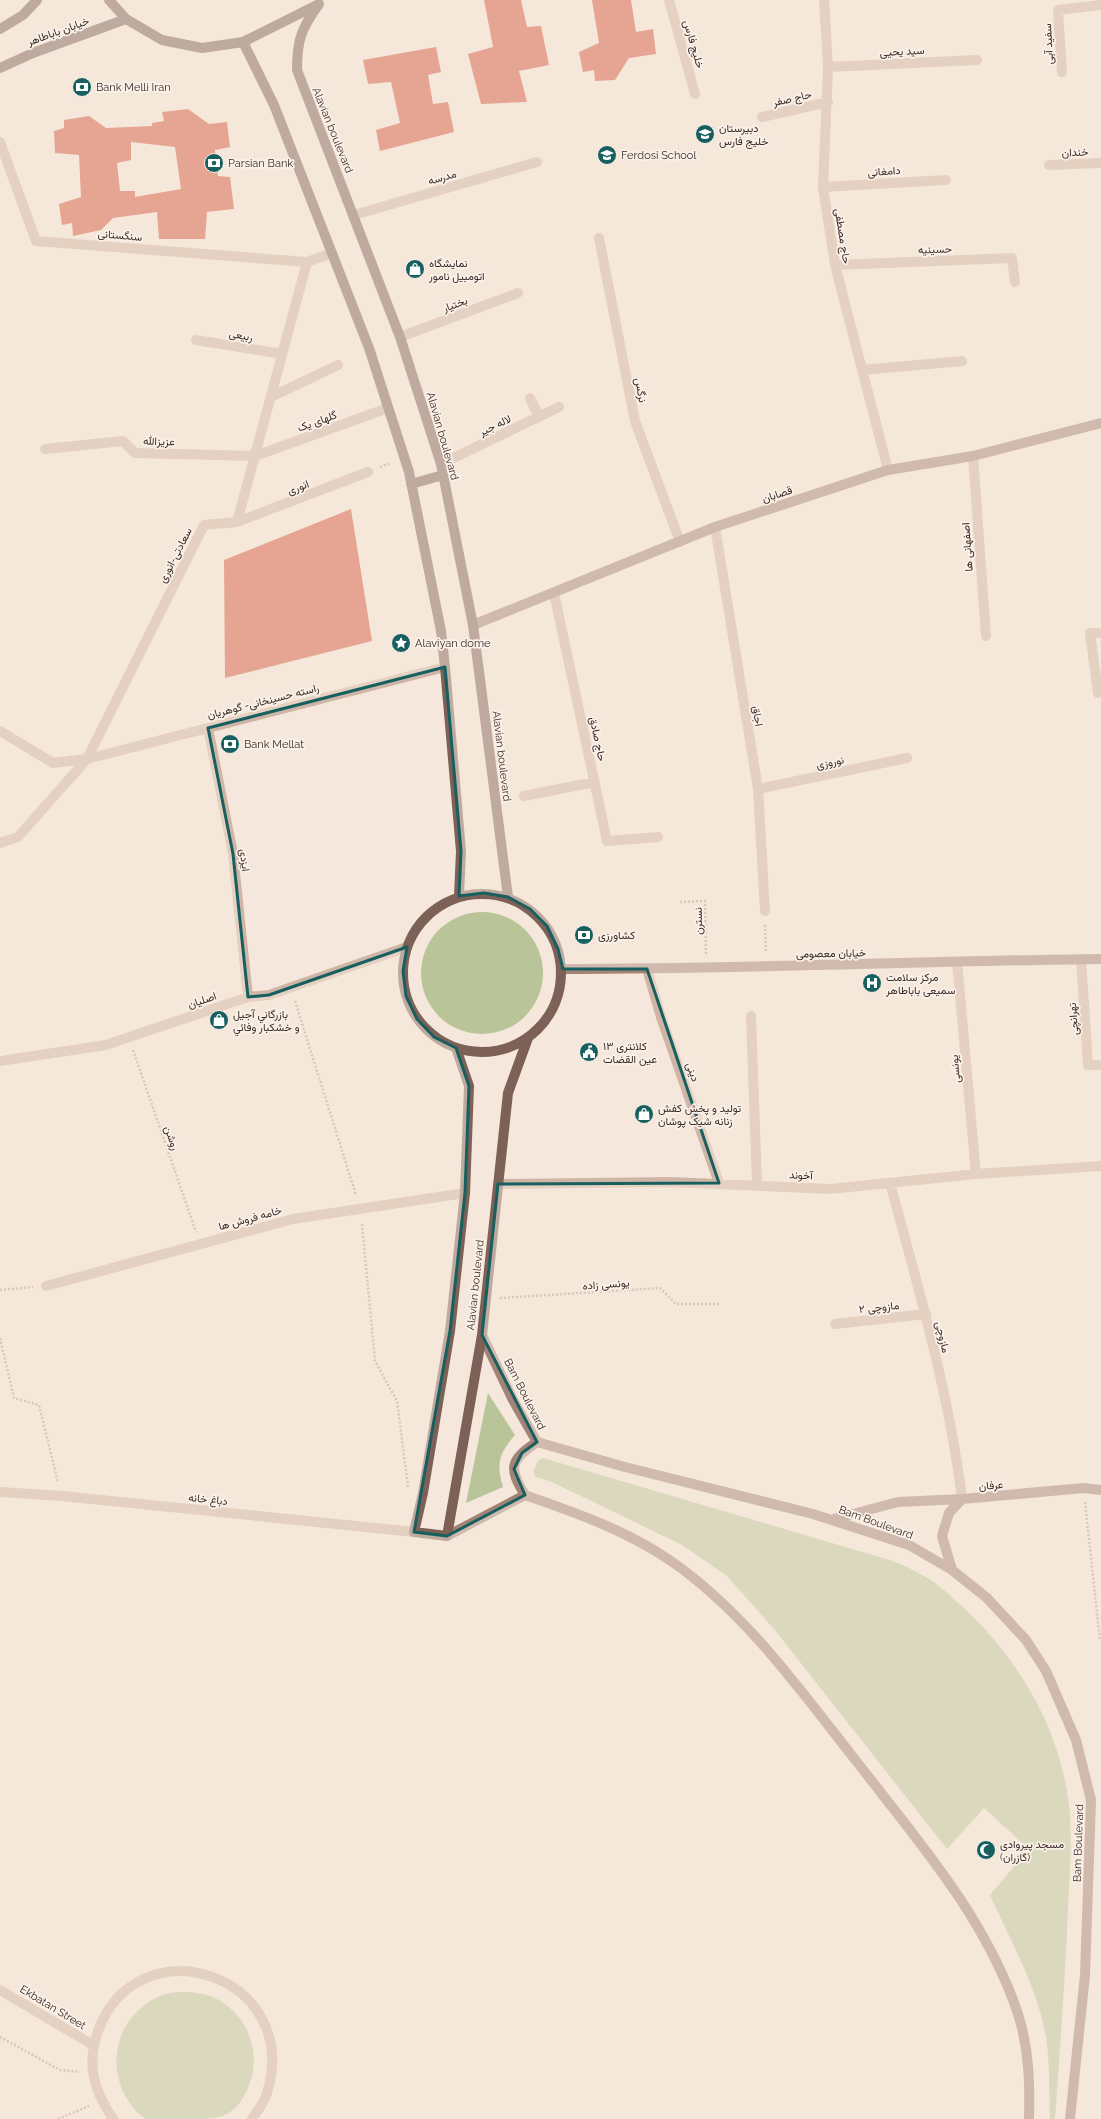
<svg xmlns="http://www.w3.org/2000/svg" width="1101" height="2119" viewBox="0 0 1101 2119" font-family="Raleway,Vazirmatn,sans-serif">
	<rect width="100%" height="100%" fill="#f5e7db"/>
	<path fill="#b9c599" d="M421 973a61 61 0 1 1 122 0a61 61 0 1 1-122 0Z
		M488,1393l27,42c-16,18 -19,29 -12,52l-37,16z
		M543,1458l350,103c10,4 21,9 31,15 16,9 30,23 44,36 56,54 96,125 102,204 2,31 -1,64 -2,95 -3,69 -8,139 -13,208h-5c-1,-27 0,-56 -4,-82 -9,-51 -35,-95 -56,-142l39,-46 -45,-41 -37,41 -173,-220 -47,-53 -45,-31 -130,-63 -16,-5 -3,-6 5,-10z
		M189,1992c7,1 17,2 24,5 42,20 53,70 26,107 -14,15 -25,15 -46,15 -13,0 -34,0 -46,0 -7,-2 -15,-12 -19,-19 -25,-39 -8,-90 37,-106 7,-2 16,-2 24,-2z"/>
	<path fill="#d3563b" fill-rule="evenodd" d="M484,0h37l6,27 14,-1 8,39 -30,6 8,31 -46,2 -13,-50 25,-7z
		M592,0h39l5,32 17,-3 3,25 -27,4 -14,22 -20,1 -1,-11 -11,2 -4,-20 20,-9z
		M436,47l5,25 -13,3 5,29 15,-2 6,30 -74,19 -4,-21 24,-7 -9,-41 -23,2 -5,-24z
		M188,109l21,15 18,-2 3,25 -15,3 3,26 12,1 4,32 -27,3 -2,27h-46l-2,-27 -44,6 -12,12 -28,6 -1,-13 -10,2 -3,-21 22,-7 -2,-42 -24,-2 -1,-22 10,-3v-8l25,-4 17,12 46,-2v-3l12,-2 -2,-9zM131,142l44,5 6,42 -46,8v-6h-15l-3,-28 14,-3z
		M351,509l21,132 -147,37 -1,-118z"/>
	<g fill="none" stroke-linecap="round" stroke-linejoin="round">
		<path stroke="#ba9f8f" stroke-width="2.5" stroke-dasharray="2 2" stroke-linecap="butt" d="M380,467l11,-4
			M680,902l25,-1 1,54
			M765,925l1,27
			M295,1001l61,194
			M133,1050l63,182
			M362,1224l13,137 22,40 11,86
			M0,1290l33,-3
			M500,1298l160,-10 16,16h45
			M0,1338l14,60 25,7 19,77
			M1085,1502l15,139
			M0,2037l60,33 20,2
			M58,2119l31,-13"/>
		<path stroke="#ceb5a5" stroke-width="10" d="M669,0l26,94
			M824,0l4,67 -5,120 12,78 53,205
			M828,67l149,-7
			M1062,72l-4,-62 43,-5
			M762,117l66,-15
			M0,142l36,99 271,21
			M1049,165l52,-2
			M823,187l123,-7
			M354,215l183,-53
			M599,238l36,183 45,121
			M835,265l177,-7 3,24
			M400,337l118,-44
			M196,340l86,14
			M862,370l100,-9
			M271,397l67,-32
			M530,398l9,19
			M45,449l78,-8 12,12 120,3 133,-48
			M973,456l13,180
			M441,464l118,-57
			M237,522l131,-50
			M715,527l43,262 7,122
			M554,593l53,248 51,-4
			M1098,693l-8,-60h11
			M208,728l25,126 15,143
			M0,731l53,32 34,-4 358,-92
			M758,789l149,-31
			M524,796l71,-14
			M0,843l18,-6 69,-78 117,-234 33,-3 70,-260 25,-9
			M1081,959l7,106h13
			M957,962l19,212
			M647,969l14,48 58,166
			M751,1016l6,169
			M0,1061l106,-16 142,-48 21,-2 138,-48
			M890,1183c28,104 59,209 72,316
			M498,1184l172,-2 160,7 146,-15 125,-8
			M46,1286l247,-67 172,-26
			M835,1324l91,-10
			M0,1492l62,4 352,36
			M0,1990l93,55
			M113,2119c-19,-28 -27,-55 -15,-88 40,-109 205,-57 169,62 -2,9 -10,18 -15,26"/>
		<path stroke="#a28376" stroke-width="10" d="M473,625l242,-98 173,-57 85,-14 128,-33
			M563,969c179,0 358,-8 538,-10
			M482,1335l31,65 24,42 88,25 188,47 96,31 43,25 35,28 39,42 20,31 30,69 15,60 -6,175 -15,144
			M525,1495c-17,-27 -15,-35 12,-53
			M834,1519l64,-17 64,-3 122,-11 17,2
			M447,1536l78,-41c51,18 101,35 146,66 76,53 129,129 186,201 61,79 129,156 161,252 11,34 12,70 11,105
			M952,1570l-10,-34 7,-23 13,-14"/>
		<path stroke="#7d6157" stroke-width="10" d="M109,0l17,19 36,21 40,8 41,-6 74,-37
			M319,4c-18,25 -22,36 -22,66l103,267 41,127 32,161 35,272
			M0,29l23,-14 14,-15
			M243,42l31,63 95,243 40,124 32,159 4,36 16,184 -2,45
			M0,68l33,-15 93,-34
			M411,484l32,-9
			M403 973a79 79 0 1 1 158 0a79 79 0 1 1-158 0Z
			M456,1048l13,38 -4,107 -15,138 -27,162 -9,39 33,4 35,-201 26,-242 20,-55"/>
	</g>
	<path d="M0 0H1101V2119H0ZM445,667l16,184 -2,45 25,-3 24,4 22,12 17,17 11,23 5,20h84l72,214 -221,1 -16,151 55,107 -15,11 -8,16 11,26 -78,41 -33,-4 36,-201 15,-138 4,-107 -13,-38 -22,-11 -17,-18 -11,-23 -3,-25 4,-24 -138,48 -21,2 -15,-143 -25,-126z" fill="#f5e7db" fill-opacity=".55" fill-rule="evenodd"/>
	<path fill="none" stroke="#185f60" stroke-width="3" stroke-linejoin="round" d="M445,667l16,184 -2,45 25,-3 24,4 22,12 17,17 11,23 5,20h84l72,214 -221,1 -16,151 55,107 -15,11 -8,16 11,26 -78,41 -33,-4 36,-201 15,-138 4,-107 -13,-38 -22,-11 -17,-18 -11,-23 -3,-25 4,-24 -138,48 -21,2 -15,-143 -25,-126z"/>
	<defs>
		<symbol id="bank-disc" viewBox="-11 -11 22 22"><circle r="9.5" fill="#185f60" stroke="#fbf1e8"/><path d="M-6-4H6V4H-6ZM0-2.3a2.3 2.3 0 1 0 0 4.6a2.3 2.3 0 1 0 0-4.6Z" fill="#fff"/></symbol>
		<symbol id="school-disc" viewBox="-11 -11 22 22"><circle r="9.5" fill="#185f60" stroke="#fbf1e8"/><path d="M0-5L7-2L0 1L-7-2ZM-4 1L0 2.5L4 1V4Q0 6-4 4Z" fill="#fff"/></symbol>
		<symbol id="shop-disc" viewBox="-11 -11 22 22"><circle r="9.5" fill="#185f60" stroke="#fbf1e8"/><path d="M-5-2.5h2.3a2.7 3.5 0 0 1 5.4 0H5L5.5 6h-11ZM-1.5-2.5h3a1.5 2.3 0 0 0-3 0Z" fill="#fff"/></symbol>
		<symbol id="sight-disc" viewBox="-11 -11 22 22"><circle r="9.5" fill="#185f60" stroke="#fbf1e8"/><path d="M0-6L1.8-2.2L6-1.7L2.9 1.2L3.7 5.4L0 3.3L-3.7 5.4L-2.9 1.2L-6-1.7L-1.8-2.2Z" fill="#fff"/></symbol>
		<symbol id="hospital-disc" viewBox="-11 -11 22 22"><circle r="9.5" fill="#185f60" stroke="#fbf1e8"/><path d="M-5-5h3v3.5h4V-5h3V5h-3V1.5h-4V5h-3Z" fill="#fff"/></symbol>
		<symbol id="civic-disc" viewBox="-11 -11 22 22"><circle r="9.5" fill="#185f60" stroke="#fbf1e8"/><path d="M-.6-6.5H3V-4.5H.6V-3L4-1V1h2V6H-6V1h2V-1L-.6-3ZM-1.2 2.5V6h2.4V2.5Z" fill="#fff"/></symbol>
		<symbol id="mosque-disc" viewBox="-11 -11 22 22"><circle r="9.5" fill="#185f60" stroke="#fbf1e8"/><path d="M3.5-4.9A6 6 0 1 0 3.5 4.9A5 5 0 1 1 3.5-4.9Z" fill="#fff"/></symbol>
	</defs>
	<g fill-rule="evenodd">
		<use href="#bank-disc" x="71" y="76" width="22" height="22"/>
		<use href="#school-disc" x="694" y="123" width="22" height="22"/>
		<use href="#school-disc" x="596" y="144" width="22" height="22"/>
		<use href="#bank-disc" x="203" y="152" width="22" height="22"/>
		<use href="#shop-disc" x="404" y="258" width="22" height="22"/>
		<use href="#sight-disc" x="390" y="632" width="22" height="22"/>
		<use href="#bank-disc" x="219" y="733" width="22" height="22"/>
		<use href="#bank-disc" x="573" y="924" width="22" height="22"/>
		<use href="#hospital-disc" x="861" y="972" width="22" height="22"/>
		<use href="#shop-disc" x="208" y="1009" width="22" height="22"/>
		<use href="#civic-disc" x="578" y="1041" width="22" height="22"/>
		<use href="#shop-disc" x="633" y="1103" width="22" height="22"/>
		<use href="#mosque-disc" x="975" y="1839" width="22" height="22"/>
	</g>
	<g text-anchor="middle" stroke-width="3.5" stroke-linejoin="round" paint-order="stroke">
		<g font-size="11" fill="#392c27" stroke="#fbf1e8">
			<text transform="translate(58 31) rotate(-20)" y="4">خیابان باباطاهر</text>
			<text transform="translate(694 44) rotate(74)" y="4">خلیج فارس</text>
			<text transform="translate(1048 44) rotate(-93)" y="4">سفید آبی</text>
			<text transform="translate(902 51) rotate(-3)" y="4">سید یحیی</text>
			<text transform="translate(792 98) rotate(-13)" y="4">حاج صفر</text>
			<text transform="translate(333 130) rotate(68)" y="4">Alavian boulevard</text>
			<text transform="translate(1075 152) rotate(-2)" y="4">خندان</text>
			<text transform="translate(884 171) rotate(-4)" y="4">دامغانی</text>
			<text transform="translate(442 177) rotate(-16)" y="4">مدرسه</text>
			<text transform="translate(120 235) rotate(5)" y="4">سنگستانی</text>
			<text transform="translate(843 236) rotate(81)" y="4">حاج مصطفی</text>
			<text transform="translate(935 249) rotate(-2)" y="4">حسینیه</text>
			<text transform="translate(455 304) rotate(-20)" y="4">بختیار</text>
			<text transform="translate(241 335) rotate(10)" y="4">ربیعی</text>
			<text transform="translate(641 390) rotate(79)" y="4">نرگس</text>
			<text transform="translate(317 421) rotate(-20)" y="4">گلهای یک</text>
			<text transform="translate(495 425) rotate(-26)" y="4">لاله جیر</text>
			<text transform="translate(443 436) rotate(74)" y="4">Alavian boulevard</text>
			<text transform="translate(159 441) rotate(2)" y="4">عزیزالله</text>
			<text transform="translate(298 487) rotate(-21)" y="4">انوری</text>
			<text transform="translate(777 494) rotate(-18)" y="4">قصابان</text>
			<text transform="translate(967 547) rotate(-94)" y="4">اصفهانی ها</text>
			<text transform="translate(175 555) rotate(-63)" y="4">سعادتی-انوری</text>
			<text transform="translate(263 701) rotate(-14)" y="4">راسته حسینخانی- گوهریان</text>
			<text transform="translate(758 716) rotate(81)" y="4">اجاق</text>
			<text transform="translate(598 739) rotate(78)" y="4">حاج صادق</text>
			<text transform="translate(502 756) rotate(83)" y="4">Alavian boulevard</text>
			<text transform="translate(830 762) rotate(-12)" y="4">نوروزی</text>
			<text transform="translate(245 860) rotate(83)" y="4">ایزدی</text>
			<text transform="translate(698 921) rotate(-91)" y="4">نسترن</text>
			<text transform="translate(831 953) rotate(-1)" y="4">خیابان معصومی</text>
			<text transform="translate(202 1000) rotate(-19)" y="4">اصلیان</text>
			<text transform="translate(1073 1019) rotate(-94)" y="4">تهرانچی</text>
			<text transform="translate(955 1069) rotate(-95)" y="4">یونسی</text>
			<text transform="translate(693 1072) rotate(71)" y="4">دینی</text>
			<text transform="translate(172 1138) rotate(71)" y="4">روشن</text>
			<text transform="translate(801 1175) rotate(3)" y="4">آخوند</text>
			<text transform="translate(250 1218) rotate(-15)" y="4">خامه فروش ها</text>
			<text transform="translate(606 1284) rotate(-4)" y="4">یونسی زاده</text>
			<text transform="translate(475 1285) rotate(-84)" y="4">Alavian boulevard</text>
			<text transform="translate(879 1307) rotate(-6)" y="4">مازوچی ۲</text>
			<text transform="translate(943 1337) rotate(77)" y="4">مازوچی</text>
			<text transform="translate(525 1394) rotate(63)" y="4">Bam Boulevard</text>
			<text transform="translate(991 1485) rotate(-5)" y="4">عرفان</text>
			<text transform="translate(208 1499) rotate(6)" y="4">دباغ خانه</text>
			<text transform="translate(876 1522) rotate(20)" y="4">Bam Boulevard</text>
			<text transform="translate(1078 1843) rotate(-88)" y="4">Bam Boulevard</text>
			<text transform="translate(53 2007) rotate(31)" y="4">Ekbatan Street</text>
		</g>
		<g font-size="11" fill="#392c27" stroke="#fbf1e8" text-anchor="start">
			<text x="96" y="91">Bank Melli Iran</text>
			<text x="719" y="132">دبیرستان<tspan x="719" dy="13">خلیج فارس</tspan></text>
			<text x="621" y="159">Ferdosi School</text>
			<text x="228" y="167">Parsian Bank</text>
			<text x="429" y="267">نمایشگاه<tspan x="429" dy="13">اتومبیل نامور</tspan></text>
			<text x="415" y="647">Alaviyan dome</text>
			<text x="244" y="748">Bank Mellat</text>
			<text x="598" y="939">کشاورزی</text>
			<text x="886" y="981">مرکز سلامت<tspan x="886" dy="13">سمیعی باباطاهر</tspan></text>
			<text x="233" y="1018">بازرگاني آجيل<tspan x="233" dy="13">و خشكبار وفائي</tspan></text>
			<text x="603" y="1050">کلانتری ۱۳<tspan x="603" dy="13">عین القضات</tspan></text>
			<text x="658" y="1112">تولید و پخش کفش<tspan x="658" dy="13">زنانه شیک پوشان</tspan></text>
			<text x="1000" y="1848">مسجد پیروادی<tspan x="1000" dy="13">(گازران)</tspan></text>
		</g>
	</g>
</svg>
